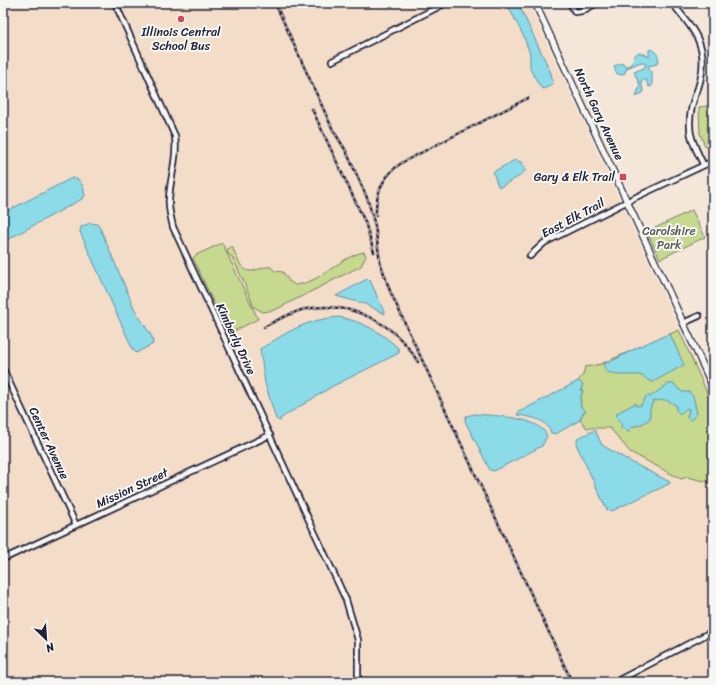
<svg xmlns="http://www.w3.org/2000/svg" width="716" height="685" viewBox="0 0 716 685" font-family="Sriracha,sans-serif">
	<rect width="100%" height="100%" fill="#f4e7d9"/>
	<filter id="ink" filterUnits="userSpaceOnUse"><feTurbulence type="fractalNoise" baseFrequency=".025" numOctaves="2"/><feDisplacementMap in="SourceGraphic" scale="8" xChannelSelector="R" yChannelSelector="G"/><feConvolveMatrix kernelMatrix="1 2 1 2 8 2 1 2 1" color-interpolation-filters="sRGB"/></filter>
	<g filter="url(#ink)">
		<path fill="#f3dcc8" d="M3,3h525l185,399v280h-710z"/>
		<path fill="#c7d98e" stroke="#747e64" d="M713,105v41h-8l-5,-12 -1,-27z
			M692,210l13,27 -45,22 -13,-27z
			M222,243l36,76 -30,15 -35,-76 3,-3z
			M232,246c3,7 9,26 18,25 7,0 13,-5 21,-4l4,4 8,1 6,9 6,4c26,-2 44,-28 69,-33l2,4 -5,10 -86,44 -12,2 -9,-5 -11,-27 -11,-23 -4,-3 -1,-5z
			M679,330l34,76v77l-26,-6 -6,2 -51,-27 -20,-24h-23l-7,-8 1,-26 -3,-13 5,-6 2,-8 16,-3z"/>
		<path fill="#8bdbe8" stroke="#6191a3" d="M504,3h14l33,70 2,11 -9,5 -3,-1 -11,-19v-15l-6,-17 -17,-33z
			M651,49c6,4 10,8 6,15l-9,2 4,8v12l-3,1 -3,-7h-4l-1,3 3,9 -8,5 4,-12 -6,-13 10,-4 2,-4 -5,-2 -14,6 -3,6 -3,1 -5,-2 -2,-7 9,-3 3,3 4,-1c7,-8 2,-18 19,-8v-7z
			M515,160l6,2 5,8 -6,6 -20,11 -2,-1 -5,-14z
			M72,178l6,1 5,7 2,10 -3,3 -79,43v-29z
			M90,223l7,1 3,4 35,82 17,27 1,7 -17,9 -3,-3 -53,-118 1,-5z
			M367,279l3,1 15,34 -20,-10 -29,-8z
			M339,317c24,5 41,14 59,31l1,5 -66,33 -52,32 -1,3 -4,-2 -11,-36 -5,-34c30,-18 44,-29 79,-32z
			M670,334l14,31 -31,17c-5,0 -8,-6 -14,-7 -12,-1 -23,3 -34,-5l-2,-7h5c21,-11 40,-22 62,-29z
			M578,381l5,3 -2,6 2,1 -3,8 1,8 5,4 -3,2 -3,7 -24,14 -5,-1c-4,-15 -22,-16 -34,-18l2,-3z
			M668,384h6l8,8h7l4,4 4,17 -6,7 -4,-2 2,-9 -2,-1 -7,6 -5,-5 2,-3 -11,-6 -13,1 -3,8v10l-10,6 -9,2 -1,4 -10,-3 2,-3 -6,-8 1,-4 19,-10v3l5,-1 6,-10 3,2z
			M475,414c19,2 65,2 72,22l-5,10 -48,25 -4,-1 -25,-49 1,-5z
			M595,430l7,15 29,17 39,20 -1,2 -57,27 -5,-1 -31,-66 2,-6z"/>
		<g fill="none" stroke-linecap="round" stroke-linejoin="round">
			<defs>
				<path id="minor" d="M115,3l60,133c3,22 -5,41 -6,63 -1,10 2,18 4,28l173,373 12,40v42
					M570,3l5,9 7,-1 15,-8
					M672,3c24,29 39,46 26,85 -5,13 -9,25 -8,39 0,13 8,26 13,37
					M332,61l114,-58
					M530,256l14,-13 90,-45 79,-37
					M683,323l16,-7
					M3,369l73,156
					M3,559l267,-124
					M615,682l98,-51"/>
				<path id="tertiary" d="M535,3l178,384"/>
			</defs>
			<use href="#minor" stroke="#22223b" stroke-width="8"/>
			<use href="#tertiary" stroke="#22223b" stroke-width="8"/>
			<use href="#minor" stroke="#f6f6f2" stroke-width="4.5"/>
			<use href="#tertiary" stroke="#f6f6f2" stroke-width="5.5"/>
			<defs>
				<path id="rail" d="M275,3l58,127 13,21 22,49 7,26 5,36 10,29 182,391
					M312,109l53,113 9,30
					M376,215c-1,-23 7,-40 27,-53l125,-64
					M264,327c13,-7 27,-15 42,-18 45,-9 89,14 112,53"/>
			</defs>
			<use href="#rail" stroke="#22223b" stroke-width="2.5"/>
			<use href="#rail" stroke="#f6f6f2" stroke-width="1" stroke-dasharray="3" stroke-linecap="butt"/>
		</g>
	</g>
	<g fill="#d1495b" stroke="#f6f6f2" stroke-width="1.5">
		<circle cx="181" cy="19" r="4"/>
		<rect x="619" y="173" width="8" height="8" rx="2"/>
	</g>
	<g text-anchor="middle" stroke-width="4" stroke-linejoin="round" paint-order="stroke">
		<g font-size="12" fill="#22223b" stroke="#f6f6f2">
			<text x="181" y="36">Illinois Central<tspan x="181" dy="14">School Bus</tspan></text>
			<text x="615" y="181" text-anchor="end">Gary &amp; Elk Trail</text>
		</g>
		<g font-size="12" fill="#22223b" stroke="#f6f6f2">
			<text transform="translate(599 114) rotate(65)" y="4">North Gary Avenue</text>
			<text transform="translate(573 218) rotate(-28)" y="4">East Elk Trail</text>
			<text transform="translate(236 339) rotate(65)" y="4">Kimberly Drive</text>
			<text transform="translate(49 443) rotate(65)" y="4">Center Avenue</text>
			<text transform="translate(132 488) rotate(-25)" y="4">Mission Street</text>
		</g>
		<g font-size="12" fill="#545954" stroke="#f6f6f2">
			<text x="669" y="235">Carolshire<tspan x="669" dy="14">Park</tspan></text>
		</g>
	</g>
	<rect width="716" height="685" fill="none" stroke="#f6f6f2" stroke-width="16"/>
	<rect x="8" y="8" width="700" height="669" fill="none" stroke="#22223b" stroke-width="1.5" filter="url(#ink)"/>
	<g transform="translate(46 639) rotate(155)" stroke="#f6f6f2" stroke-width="3" paint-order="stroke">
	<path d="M0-3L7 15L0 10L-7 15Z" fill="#22223b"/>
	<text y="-6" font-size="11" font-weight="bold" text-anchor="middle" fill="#22223b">N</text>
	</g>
</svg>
